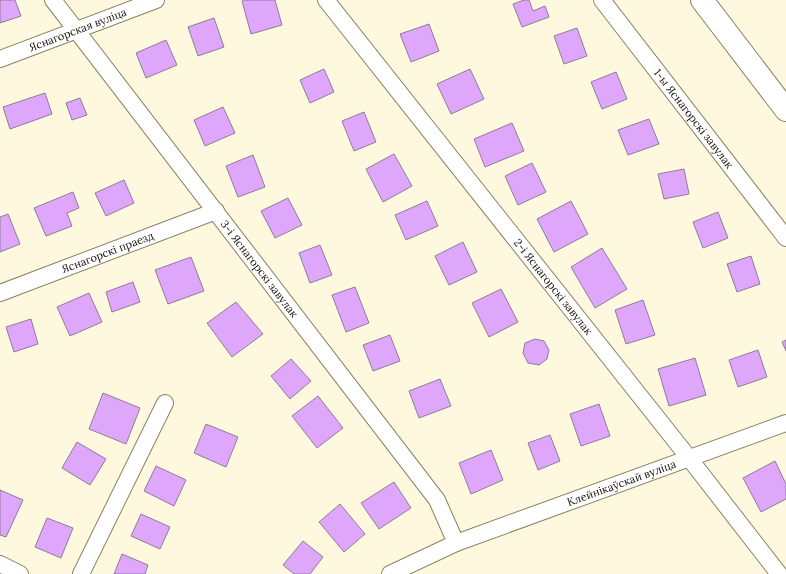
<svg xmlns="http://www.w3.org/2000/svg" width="786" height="574" viewBox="0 0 786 574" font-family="Lora,serif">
	<rect width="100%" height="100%" fill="#fef8df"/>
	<path fill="#dea7fb" stroke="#8e7d96" d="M0,0h15l6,16 -21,7z
		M244,0h31l7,25 -31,9 -9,-33z
		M524,0h5l4,11 12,-5 4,11 -27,10 -9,-23z
		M214,18l10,29 -26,9 -10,-29z
		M429,24l10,27 -28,11 -11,-28z
		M577,28l10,28 -23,8 -10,-28z
		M166,40l11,25 -31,13 -10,-25z
		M324,69l10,23 -24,11 -10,-23z
		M470,69l14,30 -33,15 -14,-30z
		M616,72l11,27 -25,10 -11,-27z
		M45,93l7,21 -42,15 -7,-22z
		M80,98l7,17 -15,5 -6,-17z
		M223,107l12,26 -30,13 -11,-26z
		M364,112l12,30 -22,9 -12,-30z
		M649,119l10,25 -31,11 -10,-25z
		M512,123l12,28 -39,16 -11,-28z
		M394,154l18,32 -29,16 -17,-33z
		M253,155l12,32 -27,10 -12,-31z
		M532,163l14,29 -28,13 -13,-29z
		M684,169l5,25 -25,5 -6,-25z
		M124,180l10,23 -28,13 -11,-23z
		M73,192l6,16 -12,5 5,13 -26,10 -12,-28z
		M288,198l14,27 -27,13 -14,-27z
		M427,201l11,25 -32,14 -11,-25z
		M571,201l17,33 -34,18 -17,-33z
		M718,212l10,26 -25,10 -10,-26z
		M8,214l12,30 -20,8v-35z
		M463,242l14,30 -28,13 -14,-29z
		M320,245l12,30 -22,8 -11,-30z
		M602,248l25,41 -32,19 -24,-41z
		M751,256l9,28 -23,8 -10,-28z
		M191,257l13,34 -36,13 -13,-34z
		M133,282l7,20 -28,10 -6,-20z
		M355,287l14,36 -23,9 -14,-37z
		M501,289l17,33 -29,15 -17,-34z
		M89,293l13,29 -32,14 -13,-29z
		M643,300l12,35 -29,9 -11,-34z
		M236,302l27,32 -31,23 -25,-34z
		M31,319l7,25 -24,8 -8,-25z
		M390,335l10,26 -27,10 -10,-26z
		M535,339l9,2 5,9 -2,9 -8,6 -11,-2 -5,-10 2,-10z
		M786,340v11l-4,-9z
		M758,350l9,27 -29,10 -9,-27z
		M695,358l11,37 -37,11 -11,-37z
		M291,359l20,22 -21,18 -19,-23z
		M440,379l11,27 -32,12 -10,-27z
		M103,393l37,15 -14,36 -37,-15z
		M318,396l25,32 -26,20 -25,-32z
		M599,404l11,32 -29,10 -11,-32z
		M206,424l32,13 -12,30 -32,-14z
		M550,435l10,26 -22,9 -10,-27z
		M77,442l29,17 -16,26 -28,-17z
		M491,450l12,30 -32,14 -12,-31z
		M775,461l11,23v15l-25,13 -18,-34z
		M156,466l30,14 -12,26 -30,-15z
		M394,482l17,26 -32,21 -18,-26z
		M0,490l23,10 -17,37 -6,-2z
		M340,504l25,30 -21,18 -25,-30z
		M141,514l29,13 -10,22 -29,-13z
		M47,518l26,10 -12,30 -26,-11z
		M303,541l20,16 -13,17h-16l-11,-9z
		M122,554l26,11 -3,9h-31z"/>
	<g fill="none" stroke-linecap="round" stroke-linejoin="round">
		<defs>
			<g id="street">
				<path id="s1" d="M53,0l384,500 19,43"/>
				<path id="s2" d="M326,0l363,458 90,116"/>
				<path id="s3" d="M602,0l184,238"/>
				<path id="s4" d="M0,59l156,-59"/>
				<path id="s5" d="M0,293l216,-82"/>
				<path d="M0,564l20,10"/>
				<path d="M81,574l84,-171"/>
				<path id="s6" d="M390,574l66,-31 330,-120"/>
			</g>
			<path id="secondary" d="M702,0l84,110"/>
		</defs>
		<use href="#street" stroke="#8a8266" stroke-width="18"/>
		<use href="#secondary" stroke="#8a8266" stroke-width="24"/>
		<use href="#street" stroke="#fff" stroke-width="16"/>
		<use href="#secondary" stroke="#fff" stroke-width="22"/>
	</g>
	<g text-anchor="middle" stroke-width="3" stroke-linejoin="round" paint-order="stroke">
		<g font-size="11" fill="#141106" stroke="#fff">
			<text dy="4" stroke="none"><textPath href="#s4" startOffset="83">Яснагорская вуліца</textPath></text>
			<text dy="4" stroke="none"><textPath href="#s3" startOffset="150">1-ы Яснагорскі завулак</textPath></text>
			<text dy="4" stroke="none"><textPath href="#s5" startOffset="115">Яснагорскі праезд</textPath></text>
			<text dy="4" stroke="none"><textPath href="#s1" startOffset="339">3-і Яснагорскі завулак</textPath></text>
			<text dy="4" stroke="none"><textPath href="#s2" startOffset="366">2-і Яснагорскі завулак</textPath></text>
			<text dy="4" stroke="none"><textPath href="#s6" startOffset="249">Клейнікаўскай вуліца</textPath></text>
		</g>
	</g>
</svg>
